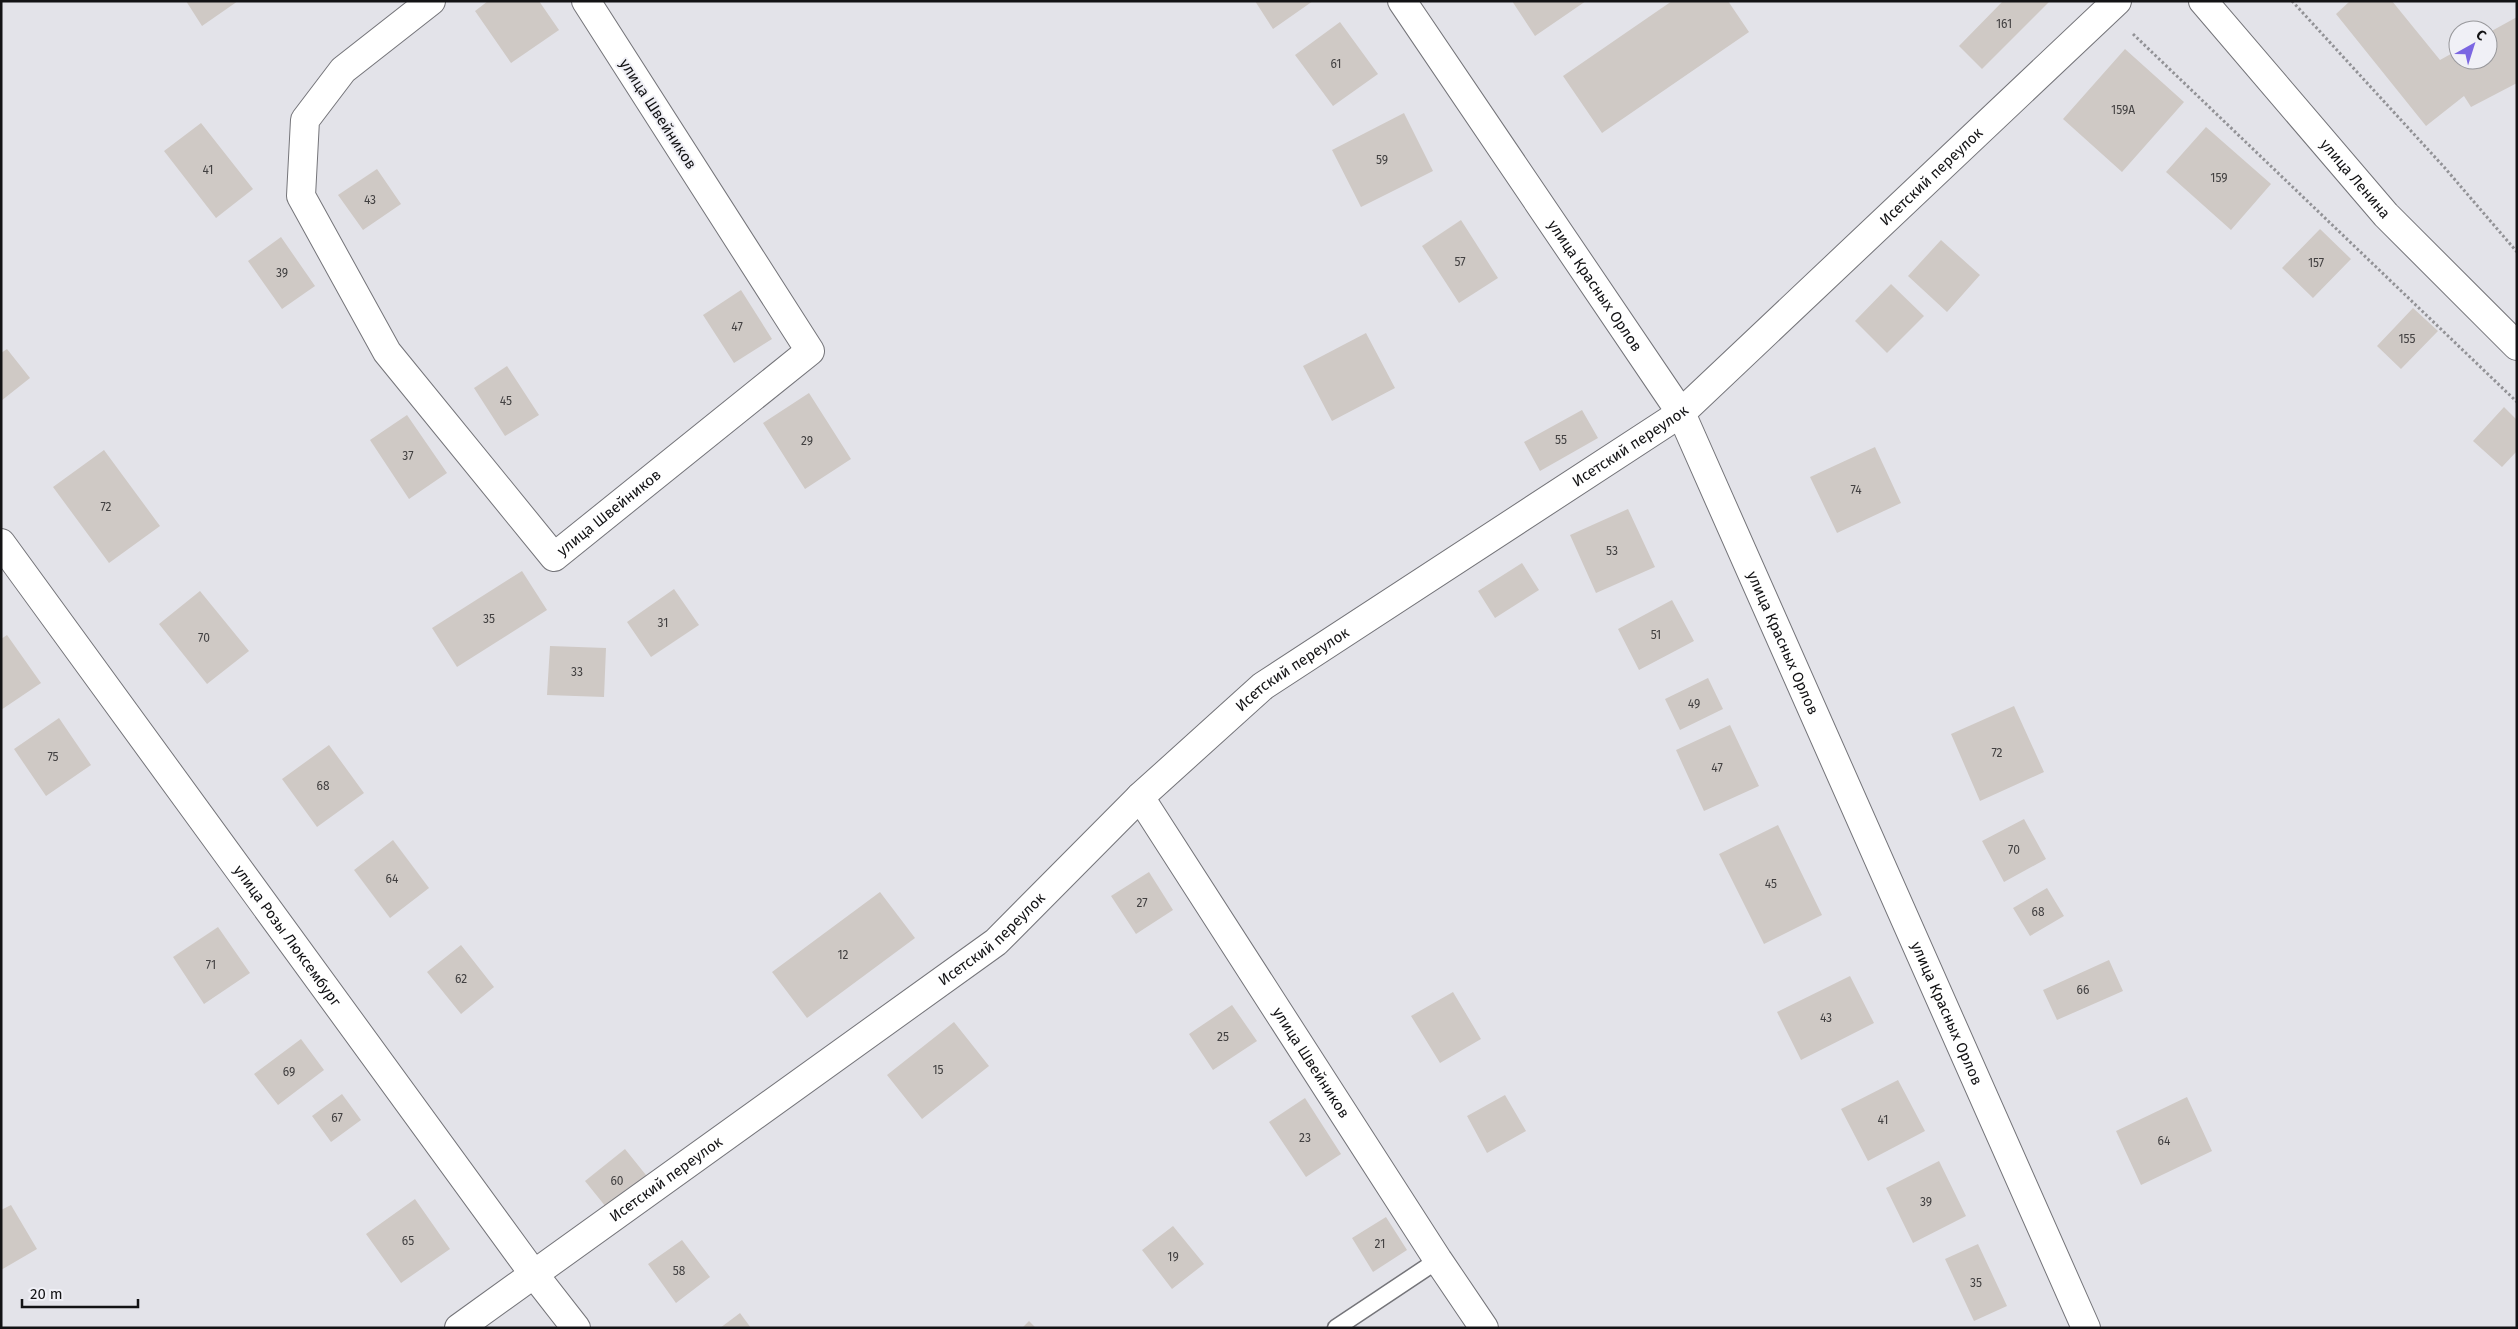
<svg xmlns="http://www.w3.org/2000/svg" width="2518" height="1329" viewBox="0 0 2518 1329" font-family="'Fira Sans',sans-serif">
	<rect width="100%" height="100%" fill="#e3e3e9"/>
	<path fill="#cfc9c5" d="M186,1h52l-36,25z
		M488,1h51l20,29 -48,33 -36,-52z
		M1255,1h58l-40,28z
		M1512,1h74l-51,35z
		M1672,1h56l21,31 -147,101 -39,-57z
		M2003,1h47l-68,68 -23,-23z
		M2350,1h42l48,59 18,-10v10h30v-27l29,-16v66l-46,24 -7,-11 -38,30 -90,-112z
		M1340,22l38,52 -45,32 -38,-51z
		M2125,49l59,53 -62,70 -59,-53z
		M1404,113l29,58 -72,36 -29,-57z
		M201,123l52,66 -37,29 -52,-67z
		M2206,127l65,57 -40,46 -65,-58z
		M377,169l24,35 -38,26 -25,-35z
		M1461,220l37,58 -39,25 -37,-57z
		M2320,229l31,30 -38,39 -31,-30z
		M281,237l34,49 -33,23 -34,-48z
		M1941,240l39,35 -33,37 -39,-36z
		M1891,284l33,32 -37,37 -32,-32z
		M741,290l31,49 -38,24 -31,-48z
		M2413,308l25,23 -37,38 -24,-23z
		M1366,333l29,55 -63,33 -29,-55z
		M7,349l23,29 -29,23v-48z
		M507,366l32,49 -34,21 -31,-48z
		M809,393l42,66 -46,30 -42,-66z
		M2504,407l13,13v31l-15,16 -29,-26z
		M1582,410l16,28 -58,33 -16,-29z
		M407,415l40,58 -38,26 -39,-59z
		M1875,447l26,56 -64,30 -27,-56z
		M104,450l56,76 -51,37 -56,-76z
		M1628,509l27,58 -59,26 -26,-58z
		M1522,563l17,27 -44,28 -17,-27z
		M522,571l25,39 -90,57 -25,-39z
		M674,589l25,36 -48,32 -24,-35z
		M200,591l49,60 -42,33 -48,-60z
		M1672,600l22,41 -55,29 -21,-41z
		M7,635l34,48 -40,27v-71z
		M550,646l56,2 -2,49 -57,-2z
		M1708,678l15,31 -43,21 -15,-31z
		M2014,706l30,66 -64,29 -29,-67z
		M59,718l32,47 -45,31 -32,-47z
		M1730,725l29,61 -55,25 -28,-61z
		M329,745l35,48 -47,34 -35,-48z
		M2024,819l22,40 -42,23 -22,-41z
		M1778,825l44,90 -58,29 -45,-90z
		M393,840l36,48 -39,30 -36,-48z
		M1149,872l24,38 -37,24 -25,-38z
		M2047,888l17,28 -34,20 -17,-28z
		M880,892l35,46 -108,80 -35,-46z
		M218,927l32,46 -46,31 -31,-47z
		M461,945l33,42 -33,27 -34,-42z
		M2109,960l14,31 -66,29 -14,-30z
		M1850,976l24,47 -73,37 -24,-48z
		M1453,992l28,47 -41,24 -29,-47z
		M1232,1005l25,36 -44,29 -24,-36z
		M954,1022l35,44 -67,53 -35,-44z
		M301,1039l23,31 -46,35 -24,-31z
		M1898,1080l27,51 -57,30 -27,-52z
		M342,1094l19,26 -30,22 -19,-26z
		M1505,1095l21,36 -39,22 -20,-37z
		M2187,1097l25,54 -71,34 -25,-54z
		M1305,1098l36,56 -35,23 -37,-55z
		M625,1149l25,31 -40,32 -25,-31z
		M1939,1161l27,55 -53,27 -27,-55z
		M415,1199l35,50 -49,34 -35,-49z
		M11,1205l26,44 -36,21v-60z
		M1386,1217l21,33 -34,22 -21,-34z
		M1173,1226l31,38 -32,25 -30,-39z
		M682,1240l28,37 -34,26 -28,-39z
		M1978,1244l29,62 -33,15 -29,-62z
		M740,1313l11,15h-31z
		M1029,1321l7,7h-14z"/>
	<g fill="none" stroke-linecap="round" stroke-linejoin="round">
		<defs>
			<path id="lane" d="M1336,1328l102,-68"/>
			<g id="street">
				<path id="s1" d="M431,1l-88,69 -38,50 -4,76 86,156 167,205 256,-206 -224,-350"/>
				<path id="s2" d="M1,543l532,730 43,55"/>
				<path id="s3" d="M1140,797l298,463 46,68"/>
				<path id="s4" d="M459,1328l537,-386 144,-145 123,-111 418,-273 436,-412"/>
			</g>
			<g id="secondary">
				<path id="s5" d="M1402,1l279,412 405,915"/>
			</g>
			<g id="primary">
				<path id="s6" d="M2203,1l183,214 131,131"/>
			</g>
		</defs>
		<use href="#lane" stroke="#747479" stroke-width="19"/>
		<use href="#street" stroke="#747479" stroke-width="30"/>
		<use href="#secondary" stroke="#747479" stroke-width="30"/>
		<use href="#primary" stroke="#747479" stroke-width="30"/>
		<path stroke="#929296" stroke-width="3" stroke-dasharray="2.5 2.5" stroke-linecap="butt" d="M2292,1l152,166 73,85
			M2133,34l384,368"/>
		<use href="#lane" stroke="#fff" stroke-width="16"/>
		<use href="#street" stroke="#fff" stroke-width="28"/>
		<use href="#secondary" stroke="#fff" stroke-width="28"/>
		<use href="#primary" stroke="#fff" stroke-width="28"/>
	</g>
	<g text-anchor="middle" stroke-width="4" stroke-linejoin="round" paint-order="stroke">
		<g font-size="12" fill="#424041">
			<text x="2004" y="28">161</text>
			<text x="1336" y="68">61</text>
			<text x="2123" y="114">159А</text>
			<text x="1382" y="164">59</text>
			<text x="208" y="174">41</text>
			<text x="2219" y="182">159</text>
			<text x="370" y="204">43</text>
			<text x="1460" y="266">57</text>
			<text x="2316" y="267">157</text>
			<text x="282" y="277">39</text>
			<text x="737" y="331">47</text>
			<text x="2407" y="343">155</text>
			<text x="506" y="405">45</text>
			<text x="1561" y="444">55</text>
			<text x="807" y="445">29</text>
			<text x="408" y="460">37</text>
			<text x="1856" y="494">74</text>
			<text x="106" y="511">72</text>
			<text x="1612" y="555">53</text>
			<text x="489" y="623">35</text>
			<text x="663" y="627">31</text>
			<text x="1656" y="639">51</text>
			<text x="204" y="642">70</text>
			<text x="577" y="676">33</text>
			<text x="1694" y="708">49</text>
			<text x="1997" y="757">72</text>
			<text x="53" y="761">75</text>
			<text x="1717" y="772">47</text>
			<text x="323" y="790">68</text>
			<text x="2014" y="854">70</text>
			<text x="392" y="883">64</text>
			<text x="1771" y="888">45</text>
			<text x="1142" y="907">27</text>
			<text x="2038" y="916">68</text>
			<text x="843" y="959">12</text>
			<text x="211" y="969">71</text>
			<text x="461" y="983">62</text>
			<text x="2083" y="994">66</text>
			<text x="1826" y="1022">43</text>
			<text x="1223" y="1041">25</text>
			<text x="938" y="1074">15</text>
			<text x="289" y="1076">69</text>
			<text x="337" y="1122">67</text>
			<text x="1883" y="1124">41</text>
			<text x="1305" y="1142">23</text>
			<text x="2164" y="1145">64</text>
			<text x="617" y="1185">60</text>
			<text x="1926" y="1206">39</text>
			<text x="408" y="1245">65</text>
			<text x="1380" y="1248">21</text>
			<text x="1173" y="1261">19</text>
			<text x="679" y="1275">58</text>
			<text x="1976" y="1287">35</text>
		</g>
		<g font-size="15" fill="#131315" stroke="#f0f0f6">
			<text transform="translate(658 114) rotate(57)" y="5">улица Швейников</text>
			<text dy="5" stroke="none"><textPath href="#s4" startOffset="1875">Исетский переулок</textPath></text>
			<text dy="5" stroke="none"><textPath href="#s6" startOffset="234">улица Ленина</textPath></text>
			<text dy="5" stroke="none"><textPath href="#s5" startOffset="344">улица Красных Орлов</textPath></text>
			<text dy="5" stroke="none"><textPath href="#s4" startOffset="1470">Исетский переулок</textPath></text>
			<text dy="5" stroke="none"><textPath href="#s1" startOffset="764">улица Швейников</textPath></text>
			<text dy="5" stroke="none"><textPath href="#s5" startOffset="749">улица Красных Орлов</textPath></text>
			<text dy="5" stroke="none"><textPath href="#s4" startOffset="1065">Исетский переулок</textPath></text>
			<text dy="5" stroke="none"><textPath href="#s2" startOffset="486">улица Розы Люксембург</textPath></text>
			<text dy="5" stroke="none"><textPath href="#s4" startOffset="660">Исетский переулок</textPath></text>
			<text dy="5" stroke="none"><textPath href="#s5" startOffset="1154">улица Красных Орлов</textPath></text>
			<text dy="5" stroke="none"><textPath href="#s3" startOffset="316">улица Швейников</textPath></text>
			<text dy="5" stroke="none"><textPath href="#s4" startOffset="255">Исетский переулок</textPath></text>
		</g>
	</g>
	<rect width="2518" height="1329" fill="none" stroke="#131315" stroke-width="5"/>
	<g transform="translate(2473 45) rotate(39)"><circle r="24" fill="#f0f0f6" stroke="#98989c"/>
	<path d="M0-4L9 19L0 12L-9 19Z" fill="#7b66e2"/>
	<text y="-8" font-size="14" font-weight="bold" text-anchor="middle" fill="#131315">С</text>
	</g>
	<path d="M22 1299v8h116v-8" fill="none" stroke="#131315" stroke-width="2.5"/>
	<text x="30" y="1299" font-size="15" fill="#131315" stroke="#f0f0f6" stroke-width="4" paint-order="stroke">20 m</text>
</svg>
